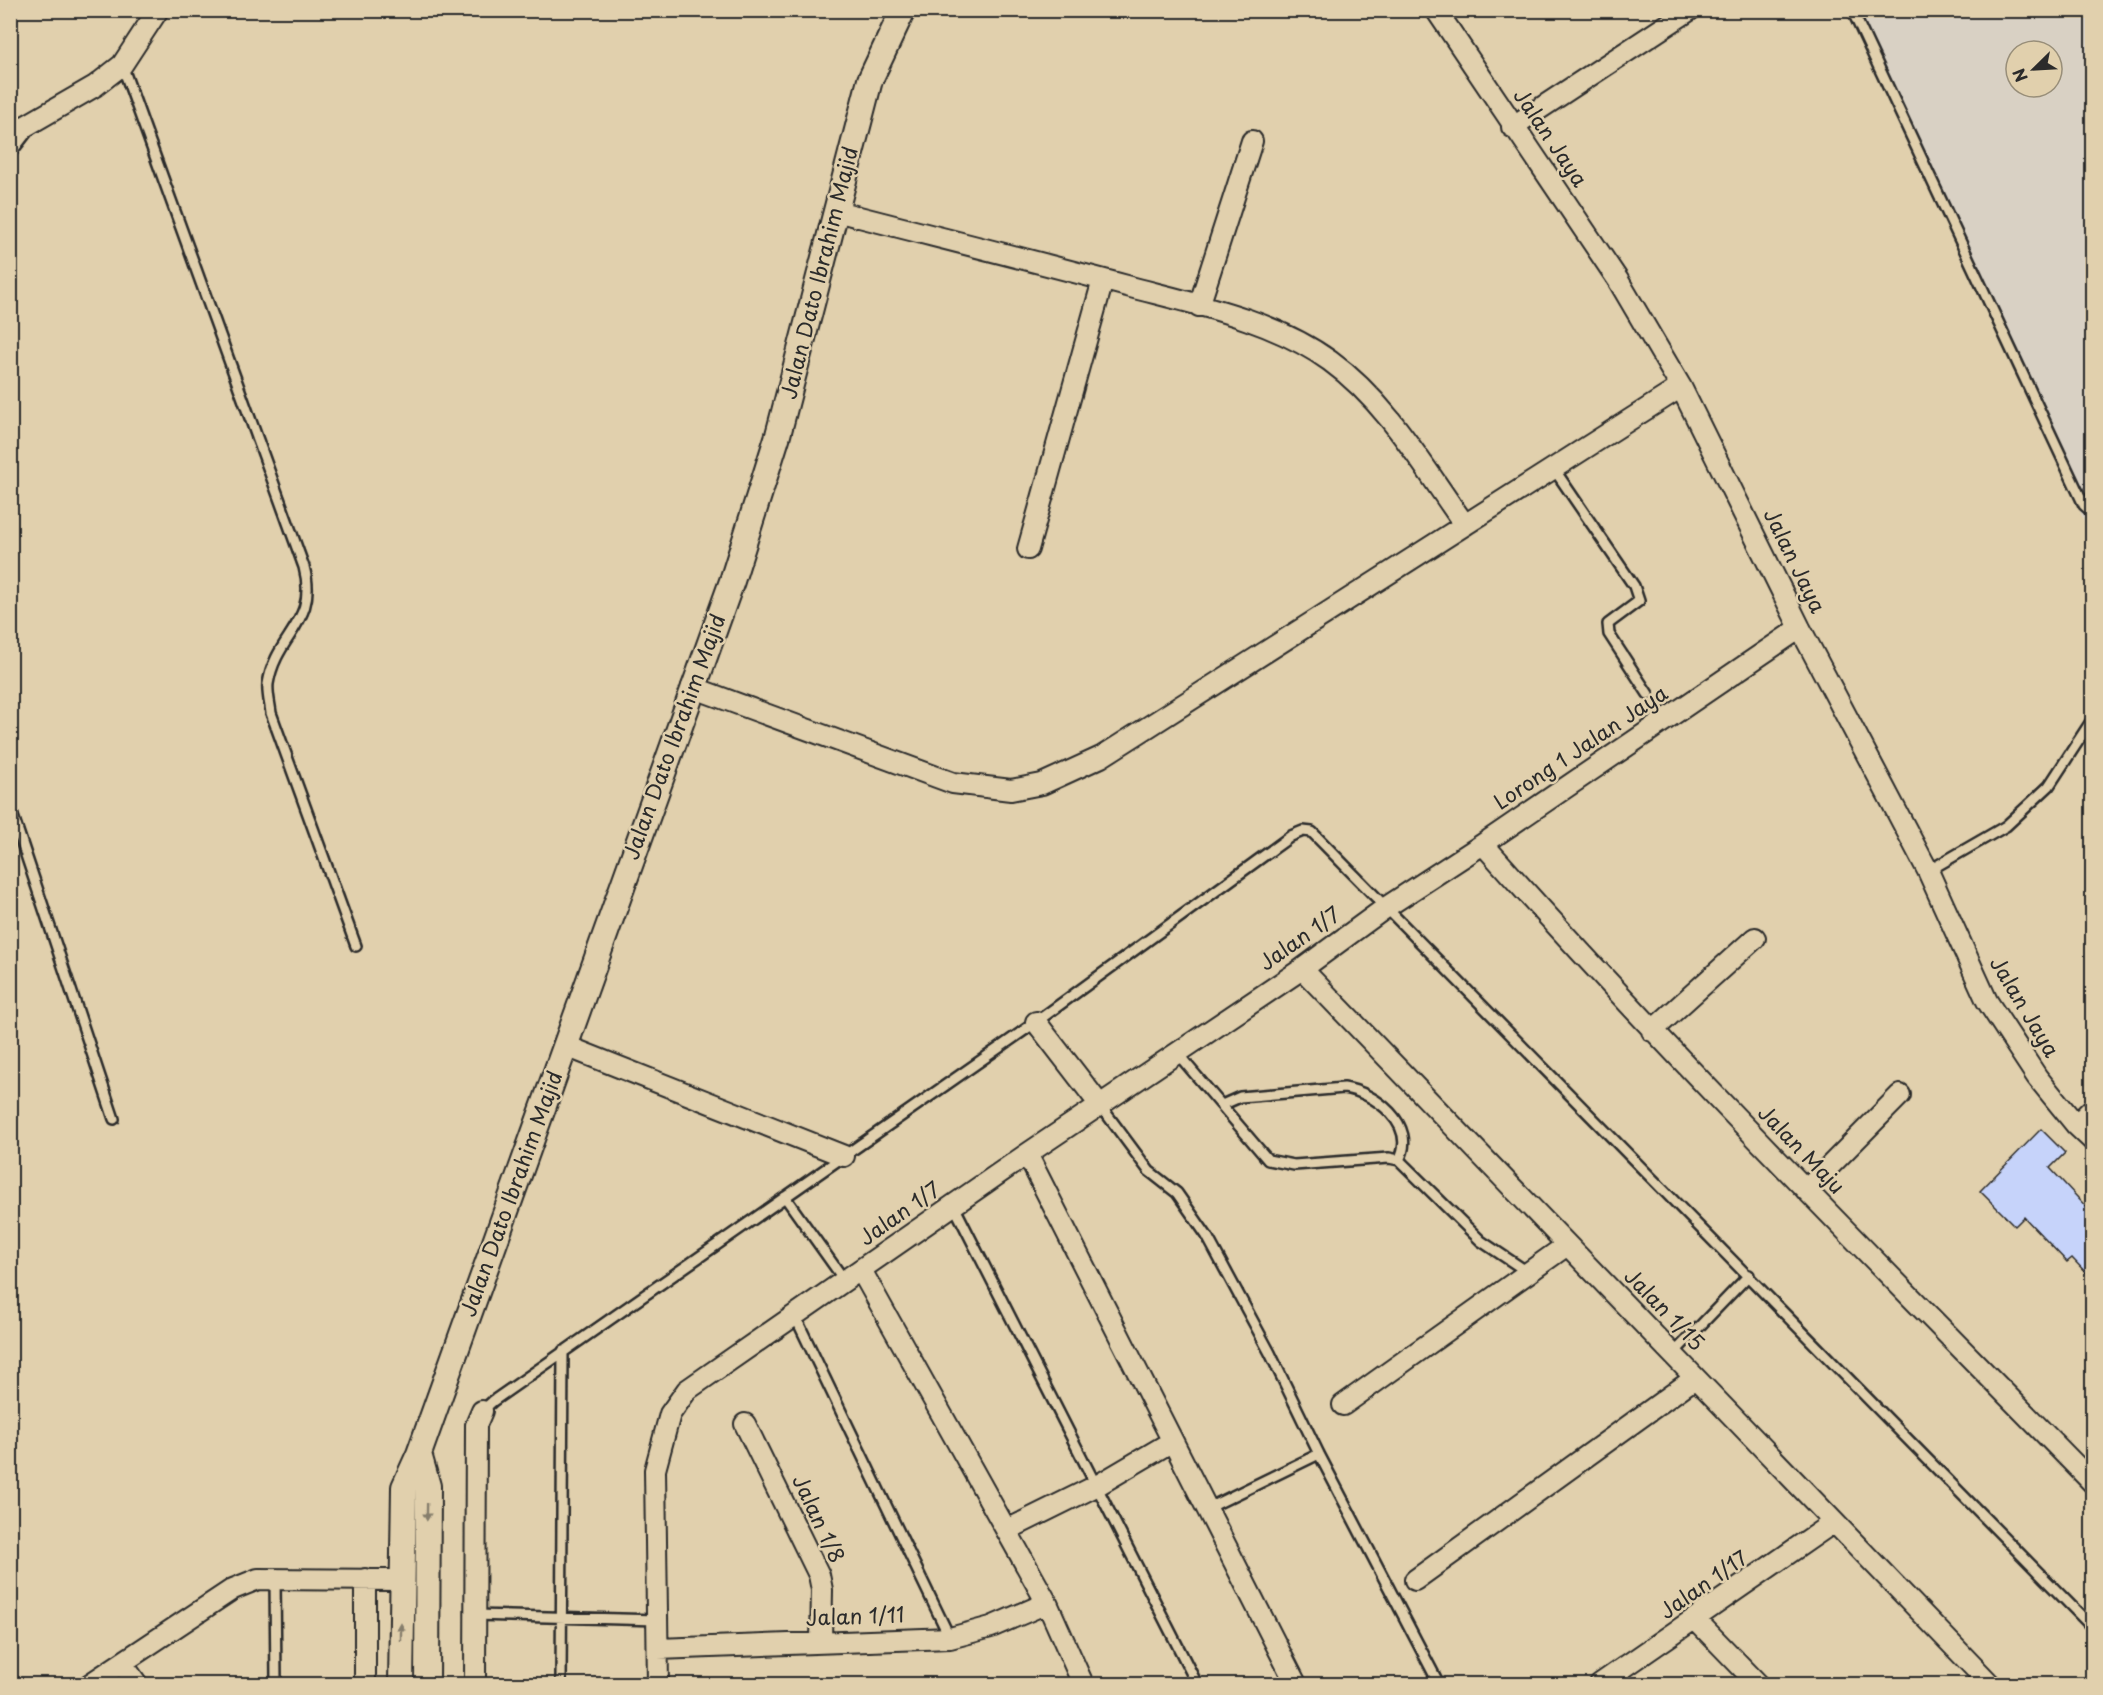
<svg xmlns="http://www.w3.org/2000/svg" width="2103" height="1695" viewBox="0 0 2103 1695" font-family="'Playpen Sans',sans-serif">
	<rect width="100%" height="100%" fill="#e1d0ad"/>
	<filter id="ink" filterUnits="userSpaceOnUse"><feTurbulence type="fractalNoise" baseFrequency=".0167" numOctaves="2"/><feDisplacementMap in="SourceGraphic" scale="12" xChannelSelector="R" yChannelSelector="G"/><feConvolveMatrix kernelMatrix="1 2 1 2 8 2 1 2 1" color-interpolation-filters="sRGB"/></filter>
	<g filter="url(#ink)">
		<path fill="#d9d1c4" fill-rule="evenodd" d="M1851,11h241v530l-22,-55zM2016,51h36v36h-36z"/>
		<path fill="#c6d3fa" stroke="#2b2b2b" stroke-width="1.5" d="M2041,1129l24,24 -15,15 42,45v66l-20,-21 -5,4 -43,-45 -9,9 -35,-35z"/>
		<g fill="none" stroke-linecap="round" stroke-linejoin="round">
			<defs>
				<path id="service" d="M1852,10l232,495 8,7
					M122,65l182,502c15,56 -28,67 -36,117 -1,9 2,20 3,29l85,233
					M10,154l17,-22
					M1554,469l80,117 5,15 -31,23 1,10 39,60
					M10,807l104,312
					M1928,871l78,-45 43,-40 43,-66
					M1177,1053l91,107 26,5 95,-7 10,2 82,81 48,32
					M1100,1105l49,66 28,22 30,43 63,117 49,101 120,230
					M1222,1105l18,-8 104,-9c30,4 74,37 55,72
					M785,1197l60,84
					M954,1206l243,478
					M795,1316l155,322
					M1673,1354l76,-79
					M482,1411l11,-10 543,-379 255,-186 12,-5 9,1 780,795
					M1206,1509l113,-55
					M275,1579l1,105
					M476,1615l182,5
					M561,1684l2,-333"/>
				<path id="minor" d="M1436,10l182,270 63,107 119,241 128,243 59,130 50,76 39,48 16,15
					M1512,127l178,-117
					M10,135l85,-49 27,-21 36,-55
					M836,211c97,25 194,49 291,75 68,18 145,33 203,75 58,42 94,107 135,164
					M1199,306l53,-165
					M1028,549l75,-269
					M692,687l261,96 58,7 31,-6 59,-27 580,-370
					M1483,844c195,220 404,428 609,638
					M1302,969l688,715
					M1036,1022l64,83
					M1652,1031l103,-93
					M566,1046l278,110
					M2076,1125l16,-16
					M1027,1154l269,530
					M1806,1190l94,-95
					M861,1270l186,333 36,81
					M1343,1405l224,-160
					M745,1424l74,151 3,15 -1,51
					M1007,1530l91,-45 73,-43
					M1415,1580l280,-202
					M1696,1620l62,64
					M658,1649l292,-11 41,-11 56,-24
					M122,1663l15,21
					M90,1684l143,-95 25,-10 143,1
					M365,1684v-105
					M475,1684l1,-259 6,-14
					M658,1684l-3,-214 15,-56 17,-24 340,-236 275,-185 86,-63 95,-62 317,-216
					M1600,1684l234,-162"/>
				<path id="tertiary" d="M419,1454l9,32 -1,198
					M401,1684l3,-197 15,-33 313,-873 46,-146 92,-355 33,-70"/>
			</defs>
			<use href="#service" stroke="#2b2b2b" stroke-width="14"/>
			<use href="#minor" stroke="#2b2b2b" stroke-width="24"/>
			<use href="#tertiary" stroke="#2b2b2b" stroke-width="28"/>
			<use href="#service" stroke="#e1d0ad" stroke-width="9"/>
			<use href="#minor" stroke="#e1d0ad" stroke-width="20"/>
			<use href="#tertiary" stroke="#e1d0ad" stroke-width="24"/>
		</g>
		<defs><path id="oneway-solid" d="M-6-.8H1V-3.2L6.5 0L1 3.2V.8H-6Z" transform="scale(1.5)"/></defs>
		<g fill="#867e6c">
			<use href="#oneway-solid" transform="translate(427 1512) rotate(91)"/>
			<use href="#oneway-solid" transform="translate(401 1632) rotate(-90)"/>
		</g>
	</g>
	<g text-anchor="middle" stroke-width="5" stroke-linejoin="round" paint-order="stroke">
		<g font-size="21" fill="#2b2b2b" stroke="#e1d0ad">
			<text transform="translate(1550 138) rotate(56)" y="7">Jalan Jaya</text>
			<text transform="translate(820 273) rotate(-76)" y="7">Jalan Dato Ibrahim Majid</text>
			<text transform="translate(1794 561) rotate(64)" y="7">Jalan Jaya</text>
			<text transform="translate(675 737) rotate(-70)" y="7">Jalan Dato Ibrahim Majid</text>
			<text transform="translate(1581 748) rotate(-34)" y="7">Lorong 1 Jalan Jaya</text>
			<text transform="translate(1300 939) rotate(-35)" y="7">Jalan 1/7</text>
			<text transform="translate(2024 1007) rotate(59)" y="7">Jalan Jaya</text>
			<text transform="translate(1801 1150) rotate(46)" y="7">Jalan Maju</text>
			<text transform="translate(512 1194) rotate(-70)" y="7">Jalan Dato Ibrahim Majid</text>
			<text transform="translate(900 1214) rotate(-35)" y="7">Jalan 1/7</text>
			<text transform="translate(1664 1310) rotate(46)" y="7">Jalan 1/15</text>
			<text transform="translate(818 1519) rotate(65)" y="7">Jalan 1/8</text>
			<text transform="translate(1704 1585) rotate(-35)" y="7">Jalan 1/17</text>
			<text transform="translate(855 1617) rotate(-2)" y="7">Jalan 1/11</text>
		</g>
	</g>
	<rect width="2103" height="1695" fill="none" stroke="#e1d0ad" stroke-width="36"/>
	<rect x="18" y="18" width="2067" height="1659" fill="none" stroke="#2b2b2b" stroke-width="2" filter="url(#ink)"/>
	<g transform="translate(2034 69) rotate(246)"><circle r="28" fill="#e1d0ad" stroke="#988e79" stroke-width="1.5"/>
	<path d="M0-4.5L10 22L0 15L-10 22Z" fill="#2b2b2b"/>
	<text y="-9" font-size="16" font-weight="bold" text-anchor="middle" fill="#2b2b2b">N</text>
	</g>
</svg>
